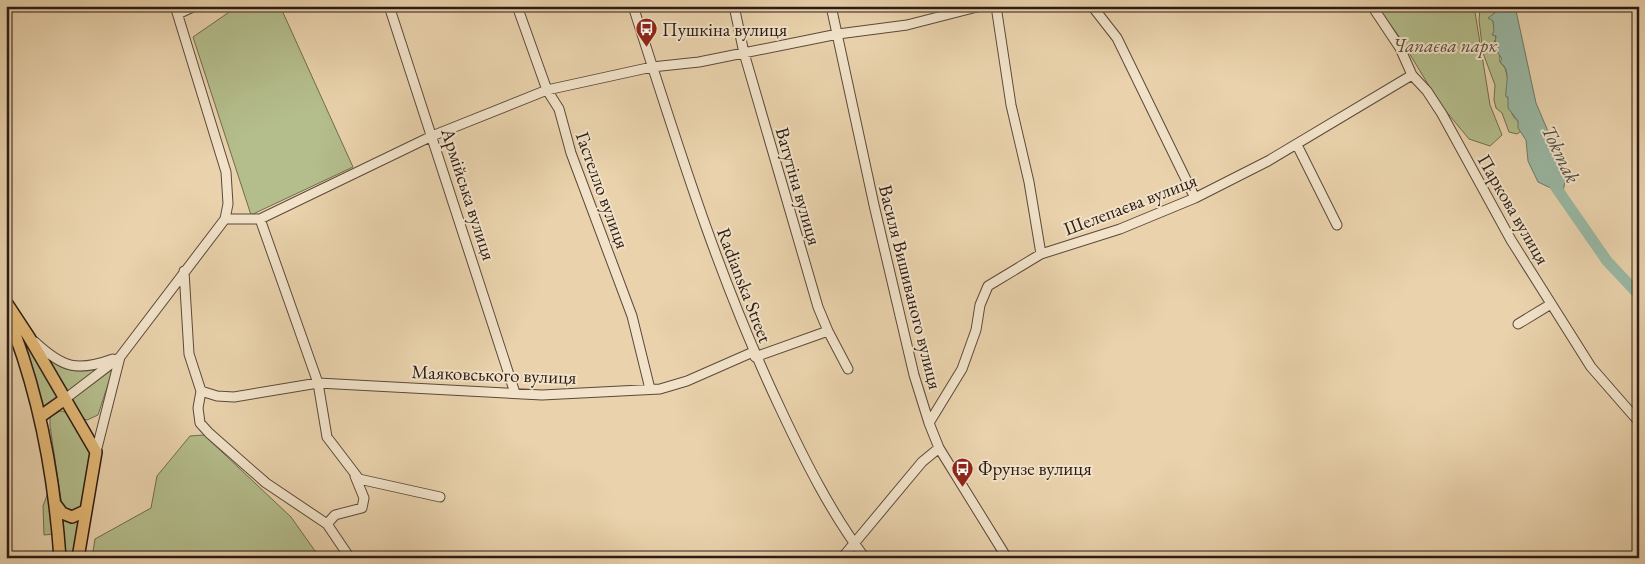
<svg xmlns="http://www.w3.org/2000/svg" width="1645" height="564" viewBox="0 0 1645 564" font-family="'EB Garamond',serif">
	<rect width="100%" height="100%" fill="#e9d2ac"/>
	<filter id="stains"><feTurbulence type="fractalNoise" baseFrequency=".004" numOctaves="4"/><feColorMatrix values="0 0 0 0 .2 0 0 0 0 .09 0 0 0 0 .02 0 0 0 .5 -.17"/></filter>
	<radialGradient id="worn" r=".72"><stop offset=".6" stop-color="#630" stop-opacity="0"/><stop offset="1" stop-color="#630" stop-opacity=".3"/></radialGradient>
	<path fill="#b4bd8c" stroke="#706c50" d="M238,6h42l73,161 -102,48 -58,-178z
		M1377,6h97l16,99 12,30 -12,11 -21,-7 -29,-35 -40,-66z
		M1477,6l18,1 -2,14 3,19 -2,1 5,4 1,17 5,6 3,11 -2,17 2,1c1,8 3,20 10,24l3,10 -4,3 -8,-2 -7,-19 -6,-5 -2,-8 1,-15 -12,-32 -4,-33 1,-12z
		M20,329l39,68 -15,11z
		M48,359c16,13 33,15 53,8l-36,26z
		M113,369l-15,46 -11,5 -6,-2 -11,-17z
		M60,411l6,1 25,41 -9,54 -11,6 -9,-7 -12,-80v-9z
		M204,435l87,82 29,41h-228l3,-19 56,-31 6,-32 33,-40z
		M49,490l5,44 -10,1 -1,-29z
		M63,518l17,1 -6,39h-10z"/>
	<path fill="#99b8a4" stroke="#6d796a" d="M1494,6h21l21,97 30,71 -4,25 -7,-9 -17,-8 -10,-21 -2,-21 -8,-12v-7l-10,-13v-11h-2c-1,-12 6,-26 -6,-35l2,-3 -5,-8 2,-6 -4,-1 1,-8 -4,-1 2,-4 -1,-10 -5,-3 8,-6z"/>
	<g fill="none" stroke-linecap="round" stroke-linejoin="round">
		<path stroke="#99b8a4" stroke-width="11" d="M1555,186l52,75 32,34"/>
		<defs>
			<path id="minor" d="M389,6l126,387
				M517,6l30,84 12,19 12,44 61,163 18,73
				M633,6c44,137 86,274 148,404 24,51 50,103 84,148
				M734,6l10,47 74,254 10,24 20,38
				M831,6l43,199 40,170 15,48 10,25 68,110
				M996,6l15,99 18,77 12,72
				M1092,6l25,32 78,160
				M1372,6l28,42 12,27 15,16 15,23 69,126 80,127 48,55
				M178,14l17,-8
				M1297,145l40,80
				M225,219h35l172,-83 115,-46 105,-23 47,-5 139,-28 69,-9 74,-19
				M260,219l58,164 9,54 32,42 81,18
				M184,271l5,83 12,37 16,5 17,1 84,-14 224,12 118,-6 27,-8 66,-29
				M1518,324l33,-20
				M35,342c28,26 42,30 78,17
				M755,357l73,-26
				M201,391l-3,17 2,15 9,10 57,50 61,41 23,34
				M65,399l55,-42 105,-138 3,-15 -2,-32 -51,-166
				M929,423l33,-54 14,-39 4,-25 8,-19 53,-32 79,-25 75,-31 73,-37 144,-86
				M96,452l24,-95
				M327,524l8,-9 27,-7 2,-10 -9,-22
				M842,558l80,-96 17,-14"/>
			<path id="major" d="M6,302l23,35 67,115 -18,106
				M6,311c33,80 48,161 54,247
				M41,416l24,-17
				M56,505l6,8 10,4 13,-6"/>
		</defs>
		<use href="#minor" stroke="#5b493a" stroke-width="11"/>
		<use href="#major" stroke="#2c1b14" stroke-width="14"/>
		<use href="#minor" stroke="#f1e2c9" stroke-width="9"/>
		<use href="#major" stroke="#e4b976" stroke-width="11"/>
	</g>
	<defs>
		<symbol id="bus-pin" viewBox="-11 -11 22 30"><path d="M0 17L-7.5 6A9.5 9.5 0 1 1 7.5 6Z" fill="#8f2418" stroke="#f1e2c9"/><path d="M-5-6H5V4H4V6H2V4H-2V6H-4V4H-5ZM-3.5-4V0h7V-4ZM-3.5 1.2v1.5H-2V1.2ZM2 1.2v1.5H3.5V1.2Z" fill="#fff"/></symbol>
	</defs>
	<g fill-rule="evenodd">
		<use href="#bus-pin" x="634" y="16" width="25" height="34"/>
		<use href="#bus-pin" x="950" y="456" width="25" height="34"/>
	</g>
	<g text-anchor="middle" stroke-width="4" stroke-linejoin="round" paint-order="stroke">
		<g font-size="19" fill="#2c1b14" stroke="#f1e2c9" text-anchor="start">
			<text x="662" y="36">Пушкіна вулиця</text>
			<text x="978" y="475">Фрунзе вулиця</text>
		</g>
		<g font-size="19" font-style="italic" fill="#554c38" stroke="#f1e2c9">
			<text x="1445" y="52">Чапаєва парк</text>
		</g>
		<g font-size="19" fill="#2c1b14" stroke="#f1e2c9">
			<text transform="translate(799 186) rotate(74)" y="7">Ватутіна вулиця</text>
			<text transform="translate(603 190) rotate(70)" y="7">Гастелло вулиця</text>
			<text transform="translate(469 194) rotate(72)" y="7">Армійська вулиця</text>
			<text transform="translate(1130 204) rotate(-21)" y="7">Шелепаєва вулиця</text>
			<text transform="translate(1514 209) rotate(60)" y="7">Паркова вулиця</text>
			<text transform="translate(745 285) rotate(69)" y="7">Radianska Street</text>
			<text transform="translate(911 287) rotate(76)" y="7">Василя Вишиваного вулиця</text>
			<text transform="translate(494 374) rotate(2)" y="7">Маяковського вулиця</text>
		</g>
		<g font-size="20" font-style="italic" fill="#4d4a3f" stroke="#f1e2c9">
			<text transform="translate(1561 154) rotate(64)" y="7">Tokmak</text>
		</g>
	</g>
	<rect width="1645" height="564" fill="none" stroke="#e9d2ac" stroke-width="25"/>
	<rect x="8" y="8" width="1630" height="549" fill="none" stroke="#2c1b14" stroke-width="2.5"/>
	<rect x="12" y="12" width="1620" height="539" fill="none" stroke="#2c1b14"/>
	<rect width="100%" height="100%" filter="url(#stains)"/>
	<rect width="100%" height="100%" fill="url(#worn)"/>
</svg>
